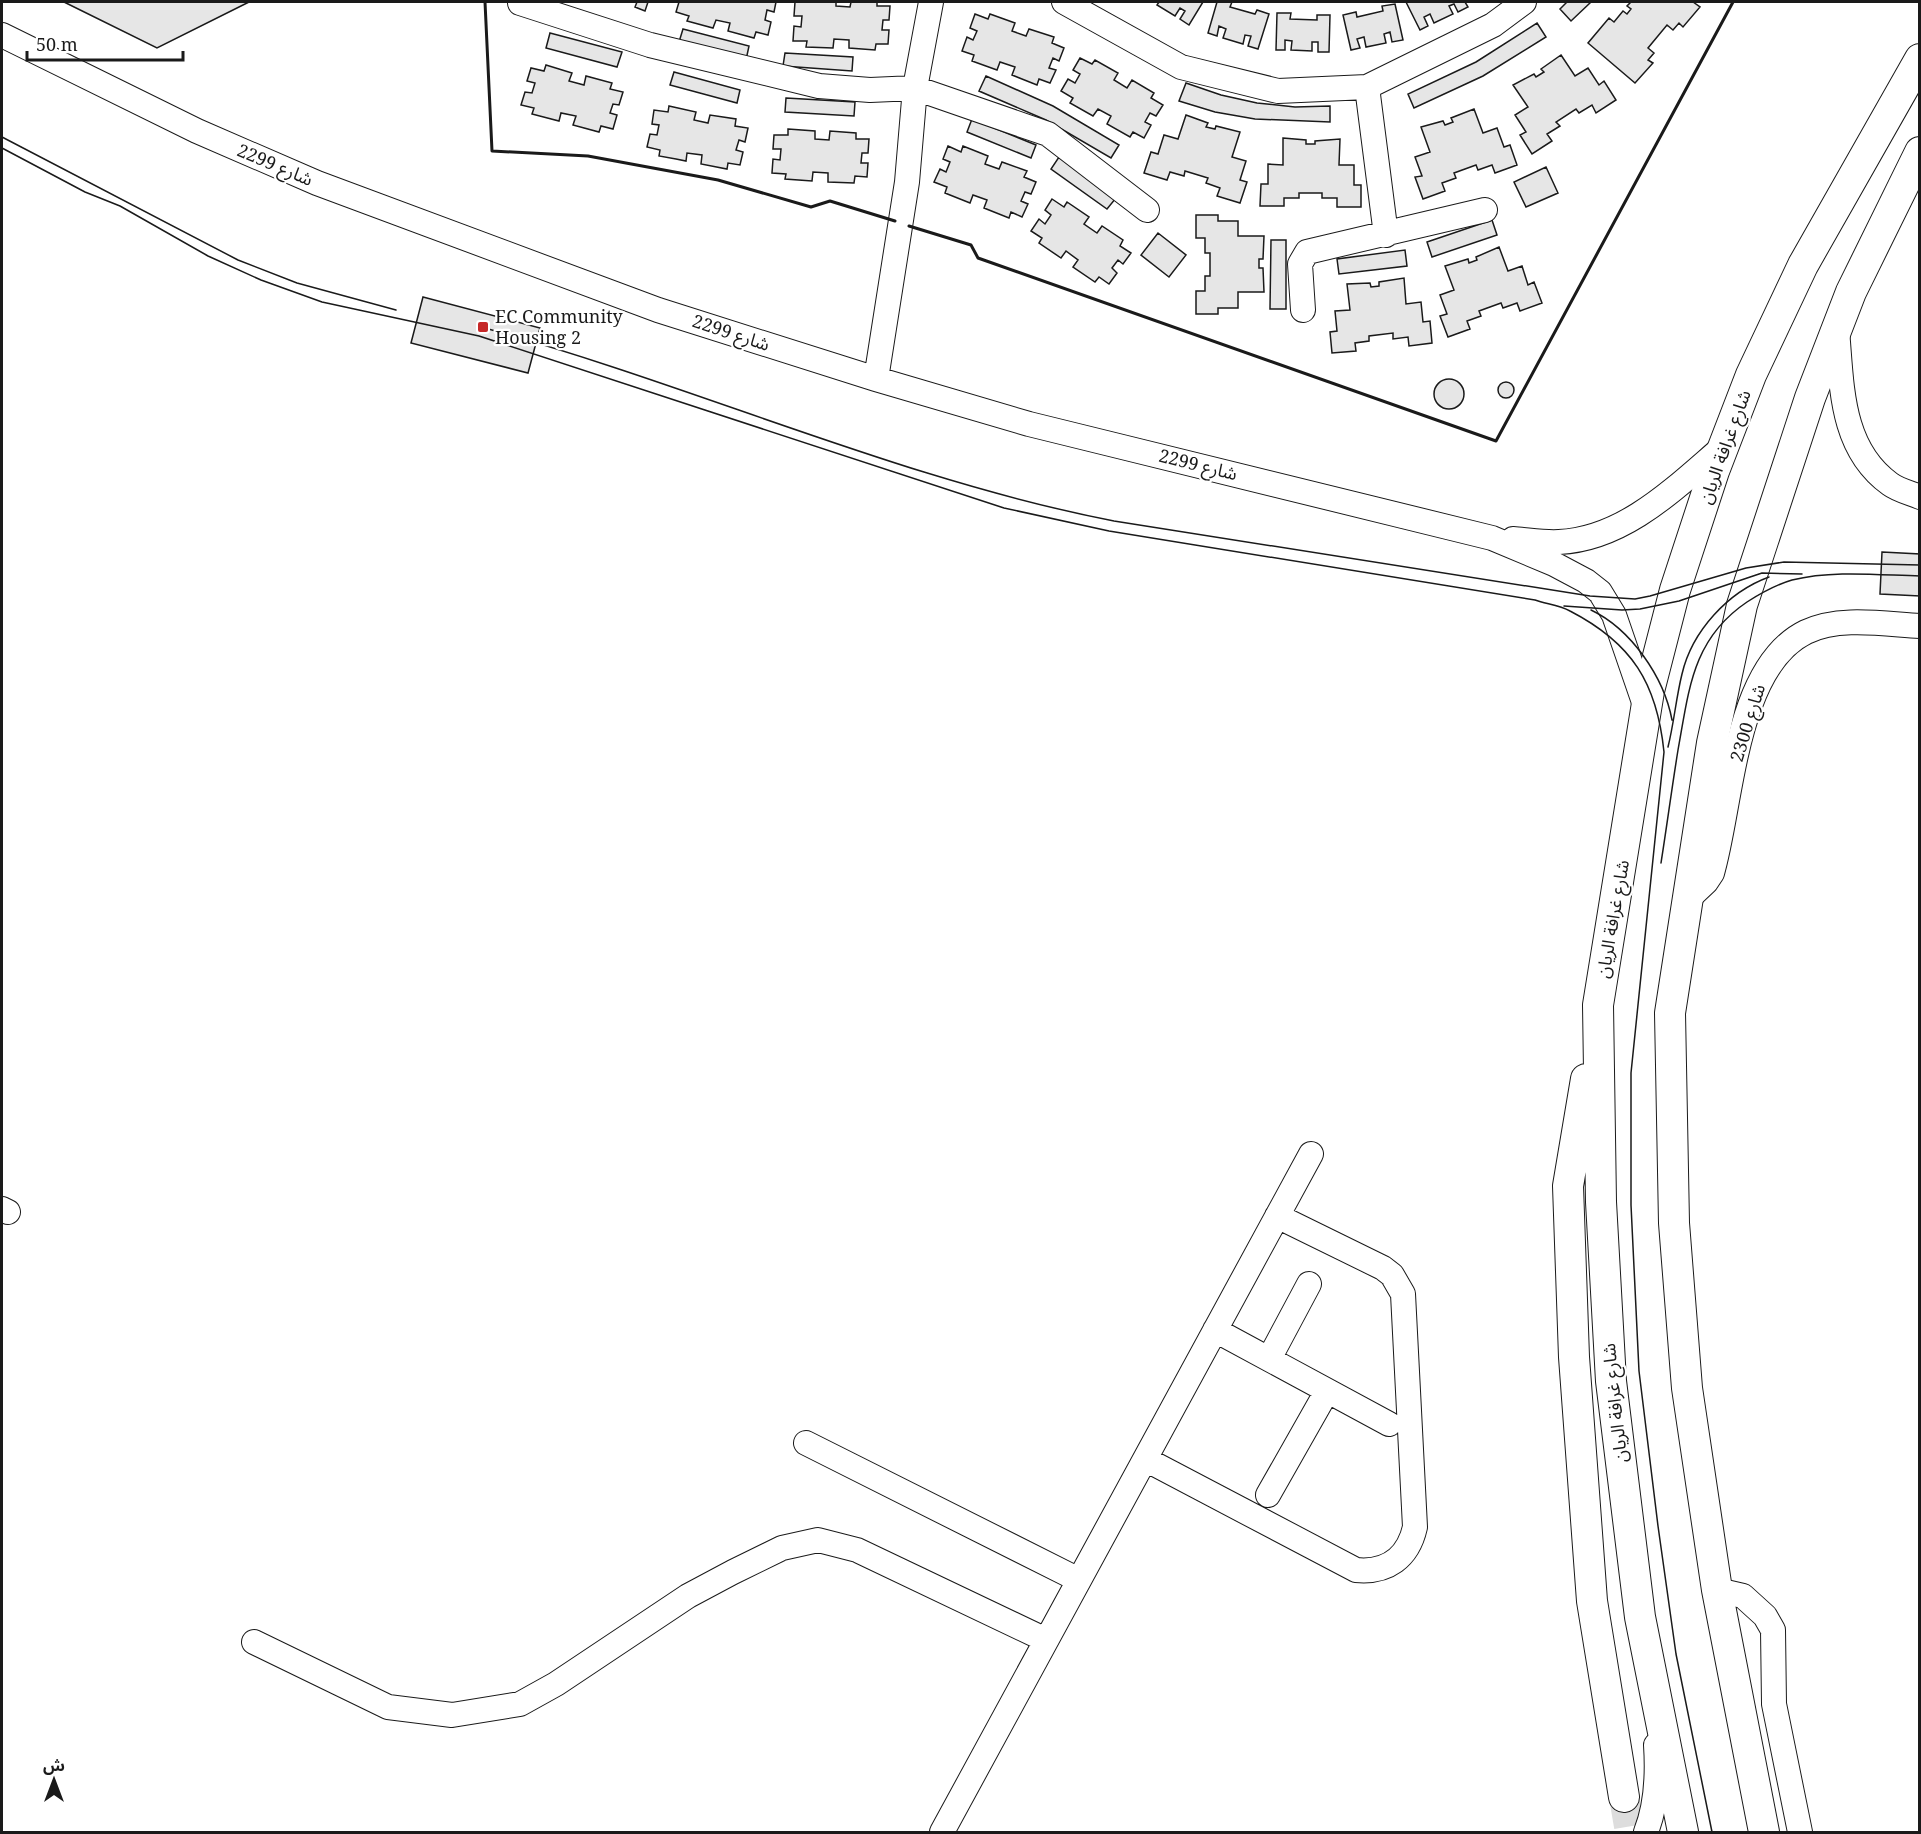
<svg xmlns="http://www.w3.org/2000/svg" width="1921" height="1834" viewBox="0 0 1921 1834" font-family="'Noto Serif','Noto Sans Arabic',serif">
	<rect width="100%" height="100%" fill="#fff"/>
	<path fill="#e6e6e6" stroke="#1a1a1a" stroke-width="1.5" d="M64,2h185l-92,46z
		M637,2h11l-3,9 -10,-4z
		M679,2h97l-2,10 -7,-2 -2,10 6,2 -3,13 -12,-3 -2,6 -26,-7 2,-8 -14,-3 -3,8 -26,-7 2,-5 -13,-4z
		M795,2h41v4l14,1 1,-5h26v4h13l-1,14h-6l-1,10h7l-1,14h-12l-1,6 -26,-2v-8l-15,-1 -1,9 -27,-1 1,-6h-14l1,-15 7,1 1,-11h-8z
		M1159,2h44l-14,23 -9,-6 5,-8 -5,-3 -5,8 -18,-11z
		M1217,2h15l-2,5 25,7 2,-4 12,4 -11,35 -10,-3 3,-10 -6,-1 -2,9 -20,-6 3,-9 -7,-3 -2,10 -9,-3z
		M1406,2h59l3,5 -10,5 -4,-8 -5,2 4,8 -19,9 -4,-9 -6,3 4,9 -8,4z
		M1567,2h24l-20,19 -11,-12z
		M1631,2h62l7,5 -17,20 -4,-4 -6,7 -6,-5 -19,23 6,5 -6,7 5,3 -18,20 -47,-40 21,-25 5,4 9,-11 4,3 4,-5 -4,-3z
		M1395,4l8,36 -11,2 -2,-10 -6,2 2,9 -20,4 -2,-10 -7,2 3,9 -9,2 -8,-35 13,-3 1,5 26,-6 -1,-5z
		M1277,13h14l-1,6 27,1v-5h13l-1,37h-11v-10h-6v9l-21,-1 1,-9 -7,-1v10h-9z
		M975,14l13,5 2,-5 25,9 -3,8 14,5 3,-7 25,8 -2,6 12,5 -5,13 -6,-3 -4,10 7,2 -6,13 -11,-4 -2,6 -25,-10 3,-8 -15,-5 -3,8 -25,-9 2,-6 -12,-4 5,-14 6,3 4,-9 -7,-3z
		M1537,23l9,14 -63,39 -69,32 -6,-14 68,-32z
		M683,29l66,17 -3,14 -67,-18z
		M550,33l72,19 -5,15 -71,-19z
		M785,53l68,4 -1,14 -69,-5z
		M1561,55l14,21 13,-8 11,17 5,-4 12,19 -20,13 -4,-8 -13,8 -3,-4 -20,13 4,4 -13,8 5,7 -20,13 -12,-19 6,-3 -11,-17 13,-8 -15,-22 21,-11 2,3 8,-5 -3,-3z
		M1080,58l12,6 3,-4 23,13 -4,7 13,8 5,-8 22,13 -3,5 12,7 -7,11 -6,-3 -5,9 6,3 -7,13 -11,-6 -3,5 -23,-13 4,-8 -13,-7 -5,7 -23,-13 3,-5 -12,-7 7,-12 7,4 5,-9 -7,-4z
		M546,65l26,8 -3,8 15,4 2,-9 26,7 -2,6 13,3 -4,13 -6,-1 -3,9 7,2 -4,14 -12,-3 -2,6 -26,-7 3,-9 -15,-3 -2,8 -27,-7 2,-6 -13,-3 4,-13 7,1 3,-10 -8,-2 4,-13 13,3z
		M674,72l66,18 -3,13 -67,-18z
		M986,76l67,30 66,39 -8,13 -65,-38 -67,-29z
		M1186,83l35,12 36,8 38,4 35,-1v16l-75,-3 -40,-7 -36,-11z
		M786,98l69,4 -1,14 -69,-4z
		M669,106l27,6 -2,8 14,3 2,-8 26,4 -1,7 13,2 -3,14 -6,-2 -3,10 7,2 -3,13 -12,-2 -1,6 -26,-5 1,-9 -15,-2 -1,8 -10,-2 -17,-3 1,-6 -13,-3 3,-13 7,1 2,-10 -7,-1 2,-14 14,2z
		M1474,109l9,24 14,-5 7,19 6,-2 7,20 -22,8 -3,-8 -14,5 -2,-5 -22,8 2,5 -14,5 3,8 -22,8 -8,-22 7,-1 -7,-19 15,-5 -9,-25 22,-6 2,4 8,-3 -2,-4z
		M1186,115l22,8 -2,4 9,2 1,-3 24,6 -8,25 14,4 -6,19 7,2 -7,21 -23,-7 3,-8 -14,-5 2,-5 -23,-7 -1,5 -14,-4 -3,8 -23,-7 7,-21 7,2 6,-19 14,4z
		M972,119l64,26 -5,13 -64,-26z
		M788,129l27,2v8l14,1 1,-9 26,2v6h13l-1,14h-6l-1,10h7l-1,14 -12,-1 -1,7 -26,-1v-9l-15,-1 -1,9 -27,-2 1,-5 -14,-1 1,-14 7,1 1,-11h-8l1,-14h14z
		M1283,138l23,2v4h9v-3l25,-2 -1,26h15v20h7v22h-24v-9h-15v-5h-23v5h-15v8h-24l1,-22h7v-20l15,1z
		M948,146l13,6 2,-6 25,10 -3,8 14,5 3,-7 25,9 -3,6 12,5 -5,12 -6,-2 -4,9 7,3 -6,13 -11,-5 -2,6 -25,-10 3,-8 -14,-5 -3,8 -25,-10 2,-6 -13,-5 6,-13 6,3 4,-10 -7,-3z
		M1059,157l57,41 -9,11 -56,-40z
		M1546,167l12,26 -32,14 -12,-25z
		M1052,199l12,8 3,-5 22,15 -5,7 13,9 5,-7 21,14 -3,6 11,7 -8,11 -5,-4 -6,8 5,5 -8,11 -10,-7 -4,5 -22,-15 5,-7 -12,-9 -5,7 -22,-15 3,-5 -11,-7 8,-12 6,5 6,-9 -6,-5z
		M1196,215h22v6h20v15h26l-1,23h-4v9h4l1,24h-26v16h-20v6h-22v-23h9v-15h5v-23h-5v-15h-9z
		M1492,220l5,15 -65,22 -5,-15z
		M1158,233l28,22 -17,22 -28,-22z
		M1271,240h15v69h-16z
		M1499,247l9,24 14,-5 6,19 6,-3 8,21 -22,8 -3,-8 -14,5 -2,-5 -22,8 2,5 -14,5 3,8 -22,8 -8,-21 7,-2 -7,-19 14,-5 -9,-24 23,-7 1,4 8,-3 -1,-3z
		M1405,250l2,16 -68,8 -2,-15z
		M1404,278l2,26 15,-2 2,20 7,-1 2,22 -23,3 -1,-9 -15,2v-6l-24,3v5l-14,2 1,8 -24,2 -2,-21 7,-1 -2,-20 15,-1 -3,-26 23,-1 1,4 8,-1v-4z
		M423,297l117,31 -12,45 -117,-30z
		M1434 394a15 15 0 1 1 30 0a15 15 0 1 1-30 0Z
		M1498 390a8 8 0 1 1 16 0a8 8 0 1 1-16 0Z
		M1882,552l38,2v42l-40,-2z"/>
	<g fill="none" stroke-linecap="round" stroke-linejoin="round">
		<path stroke="#ddd" stroke-width="30" stroke-dasharray="30 15" stroke-linecap="butt" d="M1624,1797l6,35"/>
		<defs>
			<path id="minor" d="M1064,2l117,65 97,24 89,-4 126,-62 31,-23
				M520,3l130,42 169,41 51,4 45,-2 133,46 99,76
				M2,35l195,96 120,52 341,127 218,69 153,45 463,114 62,26 32,17 14,11 14,23 32,93
				M1367,87l19,148
				M1303,310l-3,-46 7,-12 178,-42
				M1837,330c5,55 3,118 53,154 8,6 20,9 30,13
				M876,379l31,-197 8,-94 16,-86
				M1513,539c15,1 31,4 46,3 66,-3 117,-55 165,-96
				M1688,899l18,-17 6,-9c20,-68 22,-206 94,-241 33,-16 78,-8 114,-6
				M2,1209l6,3
				M1215,1330l174,94
				M1269,1359l40,-75
				M806,1443l273,137
				M1145,1459l211,111c31,3 52,-12 59,-43l-12,-233 -11,-19 -9,-7 -106,-52
				M1268,1495l59,-104
				M1717,1590l26,6 22,20 8,14 1,74 26,128
				M254,1642l134,65 64,8 68,-11 36,-20 132,-88 45,-24 49,-24 36,-8 39,10 189,90
				M942,1832l369,-678
				M1646,1832c11,-28 12,-57 10,-87"/>
			<path id="major" d="M1586,1079l-18,107 6,171 18,244 32,196
				M1683,1832l-43,-215 -29,-236 -10,-179 -3,-197 51,-314 26,-101 39,-119 37,-96 52,-110 117,-206
				M1764,1832l-47,-242 -30,-202 -13,-165 -4,-210 42,-270 30,-138 68,-207 41,-106 69,-140"/>
		</defs>
		<use href="#minor" stroke="#1a1a1a" stroke-width="26"/>
		<use href="#major" stroke="#1a1a1a" stroke-width="32"/>
		<use href="#minor" stroke="#fff" stroke-width="24"/>
		<use href="#major" stroke="#fff" stroke-width="30"/>
		<path stroke="#1a1a1a" stroke-width="1.5" d="M2,137l236,123 59,23 99,27
			M2,148l83,44 35,14 88,50 53,24 61,22 157,34 525,172 105,23 426,69c11,4 24,5 35,11 62,32 87,72 94,141l-33,321v132l8,166 19,155 18,128 36,178
			M481,327c213,58 417,152 633,194l476,75 45,3 15,-3 96,-28 38,-6 136,3
			M1564,606l58,4 18,-1 39,-8 83,-28 40,1
			M1591,610c40,19 73,67 81,110
			M1668,747c6,-24 8,-49 14,-73 10,-43 46,-82 87,-97
			M1661,863c6,-38 11,-76 17,-113 11,-60 14,-111 69,-148 14,-9 28,-17 45,-22 41,-10 86,-5 128,-4"/>
		<path stroke="#1a1a1a" stroke-width="3" d="M485,2l7,149 96,5 130,24 93,27 19,-6 65,20
			M909,226l62,19 7,13 518,183 237,-439"/>
	</g>
	<rect fill="#c62828" stroke="#fff" stroke-width="2" x="477" y="321" width="12" height="12" rx="3"/>
	<g text-anchor="middle" stroke-width="4.5" stroke-linejoin="round" paint-order="stroke">
		<g font-size="18" fill="#1a1a1a" stroke="#fff">
			<text transform="translate(275 165) rotate(23)" y="6">شارع 2299</text>
			<text transform="translate(731 333) rotate(18)" y="6">شارع 2299</text>
			<text transform="translate(1725 447) rotate(-70)" y="6">شارع غرافة الريان</text>
			<text transform="translate(1198 465) rotate(14)" y="6">شارع 2299</text>
			<text transform="translate(1748 723) rotate(-73)" y="6">شارع 2300</text>
			<text transform="translate(1613 919) rotate(-80)" y="6">شارع غرافة الريان</text>
			<text transform="translate(1615 1403) rotate(-96)" y="6">شارع غرافة الريان</text>
		</g>
		<g font-size="18" fill="#1a1a1a" stroke="#fff" text-anchor="start">
			<text x="495" y="323">EC Community<tspan x="495" dy="21">Housing 2</tspan></text>
		</g>
	</g>
	<rect width="1921" height="1834" fill="none" stroke="#1a1a1a" stroke-width="6"/>
	<g transform="translate(54 1780)" stroke="#ffffff" stroke-width="4.5" paint-order="stroke">
	<path d="M0-4.5L10 22L0 15L-10 22Z" fill="#1a1a1a"/>
	<text y="-9" font-size="16" font-weight="bold" text-anchor="middle" fill="#1a1a1a">ش</text>
	</g>
	<path d="M27 51v9h156v-9" fill="none" stroke="#1a1a1a" stroke-width="3"/>
	<text x="36" y="51" font-size="18" fill="#1a1a1a" stroke="#ffffff" stroke-width="4.5" paint-order="stroke">50 m</text>
</svg>
